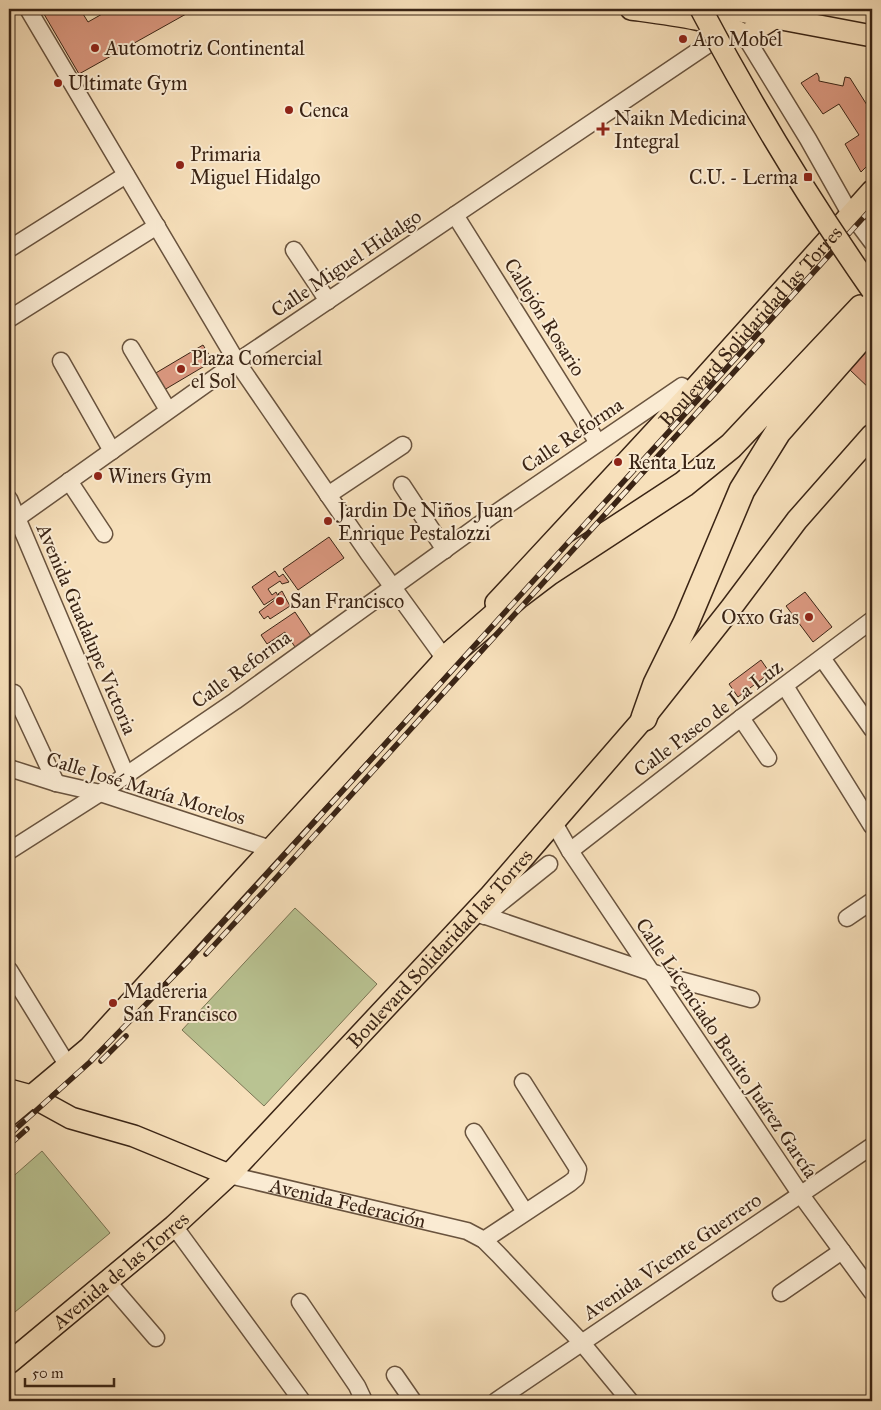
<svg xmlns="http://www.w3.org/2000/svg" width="881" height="1410" viewBox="0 0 881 1410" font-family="'IM FELL Great Primer',serif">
	<rect width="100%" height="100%" fill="#f7e0bb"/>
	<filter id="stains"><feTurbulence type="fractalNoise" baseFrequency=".004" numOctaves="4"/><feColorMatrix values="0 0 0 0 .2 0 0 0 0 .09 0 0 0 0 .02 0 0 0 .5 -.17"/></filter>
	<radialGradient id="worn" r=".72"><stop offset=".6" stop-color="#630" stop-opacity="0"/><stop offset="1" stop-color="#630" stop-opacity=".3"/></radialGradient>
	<path fill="#b9c392" stroke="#7a7454" d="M295,908l82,76 -113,122 -82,-76z
		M42,1151l68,82 -101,84v-137z"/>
	<path fill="#dc9981" stroke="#3a2415" d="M41,9h39l8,13 23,-13h84l-116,65z
		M817,73l2,4v4l24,5 2,-9 5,1 22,35v48l-11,11 -16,-28 14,-9 -20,-31 -16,10 -22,-31z
		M203,345l10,16 -54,32 -10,-16z
		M872,345v46l-22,-21z
		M329,537l15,21 -46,32 -15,-21z
		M275,571l4,6 4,-3 6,8 -7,2 -2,-3 -12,8 4,6 4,-3 2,4 -14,9 -12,-18z
		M282,591l8,15 -20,13 -2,-3 -4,3 -5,-7 21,-16 -2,-2z
		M805,592l27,35 -19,15 -27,-36z
		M295,612l16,24 -16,11 -10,-15 -18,12 -6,-9z
		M761,660l9,13 -32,24 -9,-13z"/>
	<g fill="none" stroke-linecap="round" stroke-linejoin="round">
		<defs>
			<g id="minor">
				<path d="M28,9l209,353 131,191 77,106"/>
				<path d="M745,36l63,103 40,71 24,32"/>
				<path d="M455,215l143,228"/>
				<path d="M9,249l117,-74"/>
				<path d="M294,250l34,51"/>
				<path d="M9,319l148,-93"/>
				<path d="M131,348l37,62"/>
				<path d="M61,361l51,90"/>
				<path d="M69,481l35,53"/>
				<path d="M402,485l43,65"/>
				<path d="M328,495l75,-50"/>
				<path d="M9,499l117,276"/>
				<path d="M9,524l228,-162 473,-319"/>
				<path d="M822,658l50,71"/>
				<path d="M785,686l87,140"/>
				<path d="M14,693l42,90"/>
				<path d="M741,718l27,40"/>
				<path d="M9,768l47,15 44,10 171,56"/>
				<path d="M554,823l16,28 231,344 71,97"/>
				<path d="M9,851l91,-58 135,-92 255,-184 192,-131 6,10"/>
				<path d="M570,851l171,-133 131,-98"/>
				<path d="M474,912l176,60 101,27"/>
				<path d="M484,916l65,-52"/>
				<path d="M847,918l25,-17"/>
				<path d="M9,970l59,96"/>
				<path d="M474,1132l51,80"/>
				<path id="s1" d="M229,1175l238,56 17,9 14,14 84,89 48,58"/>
				<path d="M174,1226l128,175"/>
				<path d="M484,1240l86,-57 6,-5 2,-9 -55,-87"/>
				<path d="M107,1281l49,57"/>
				<path d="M781,1293l61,-42"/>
				<path d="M300,1302l57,84 7,15"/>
				<path d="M395,1375l18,26"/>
				<path d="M496,1401l376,-255"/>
			</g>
			<g id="major">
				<path d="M631,9c29,4 92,11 114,27l29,-18"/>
				<path d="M729,9l143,27"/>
				<path id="s2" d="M496,603l192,-207 184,-205"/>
				<path d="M9,1090l22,6 40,22 63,18 95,39"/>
				<path d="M9,1115l80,-67 366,-400"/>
				<path id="s3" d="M9,1363l165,-137 55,-51 260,-278 155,-179 87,-110 66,-88 75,-85"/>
			</g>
			<path id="highway" d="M445,659l74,-64 29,-22 136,-89 47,-38 130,-138
				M644,718l12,-34 30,-61 56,-133 36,-58 94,-107"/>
		</defs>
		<use href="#minor" stroke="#69533e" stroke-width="19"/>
		<use href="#major" stroke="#3a2415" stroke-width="24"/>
		<use href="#highway" stroke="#3a2415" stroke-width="28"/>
		<use href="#minor" stroke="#faebd3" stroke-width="16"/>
		<use href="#major" stroke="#f7e0bb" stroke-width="21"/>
		<use href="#highway" stroke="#f7e0bb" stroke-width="25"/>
		<defs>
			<path id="rail" d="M206,954l61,-66 495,-547
				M101,1061l25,-25
				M9,1135l81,-73 99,-102 683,-752
				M9,1145l18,-16"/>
		</defs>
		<use href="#rail" stroke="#3a2415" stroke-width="5.5"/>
		<use href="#rail" stroke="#faebd3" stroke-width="4" stroke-dasharray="11" stroke-linecap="butt"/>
		<defs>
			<path id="major-bridge" d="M701,9c51,97 108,191 171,281"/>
		</defs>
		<use href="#major-bridge" stroke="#3a2415" stroke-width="24" stroke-linecap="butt"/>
		<use href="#major-bridge" stroke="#f7e0bb" stroke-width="21"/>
	</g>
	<g fill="#8f2418" stroke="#faebd3" stroke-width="2">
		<circle cx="683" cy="39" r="5"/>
		<circle cx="95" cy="48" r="5"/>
		<circle cx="58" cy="83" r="5"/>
		<circle cx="289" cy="110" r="5"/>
		<path d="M600.5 121.5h5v5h5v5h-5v5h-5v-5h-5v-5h5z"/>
		<circle cx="180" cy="165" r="5"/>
		<rect x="803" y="172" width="10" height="10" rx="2.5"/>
		<circle cx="181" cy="369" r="5"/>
		<circle cx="618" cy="462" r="5"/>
		<circle cx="98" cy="476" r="5"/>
		<circle cx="328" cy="521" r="5"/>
		<circle cx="280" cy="601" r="5"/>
		<circle cx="809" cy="617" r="5"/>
		<circle cx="113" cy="1003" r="5"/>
	</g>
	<g text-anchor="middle" stroke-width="4" stroke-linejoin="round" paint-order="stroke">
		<g font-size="20" fill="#3a2415" stroke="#faebd3" text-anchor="start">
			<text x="693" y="46">Aro Mobel</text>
			<text x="105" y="55">Automotriz Continental</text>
			<text x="68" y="90">Ultimate Gym</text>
			<text x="299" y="117">Cenca</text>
			<text x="614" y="125">Naikn Medicina<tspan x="614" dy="23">Integral</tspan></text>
			<text x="190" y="161">Primaria<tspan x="190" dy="23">Miguel Hidalgo</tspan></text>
			<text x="798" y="184" text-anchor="end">C.U. - Lerma</text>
			<text x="191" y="365">Plaza Comercial<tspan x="191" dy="23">el Sol</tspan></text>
			<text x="628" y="469">Renta Luz</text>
			<text x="108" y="483">Winers Gym</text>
			<text x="338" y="517">Jardin De Niños Juan<tspan x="338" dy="23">Enrique Pestalozzi</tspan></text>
			<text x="290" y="608">San Francisco</text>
			<text x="799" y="624" text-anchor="end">Oxxo Gas</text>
			<text x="123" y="998">Madereria<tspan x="123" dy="23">San Francisco</tspan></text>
		</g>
		<g font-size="20" fill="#3a2415" stroke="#faebd3">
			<text transform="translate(346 263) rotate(-34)" y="7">Calle Miguel Hidalgo</text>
			<text transform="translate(545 317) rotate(58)" y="7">Callejón Rosario</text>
			<text dy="7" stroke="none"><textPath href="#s2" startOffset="376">Boulevard Solidaridad las Torres</textPath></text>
			<text transform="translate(572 435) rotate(-34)" y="7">Calle Reforma</text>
			<text transform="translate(87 629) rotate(67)" y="7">Avenida Guadalupe Victoria</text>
			<text transform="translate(241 669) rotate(-36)" y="7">Calle Reforma</text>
			<text transform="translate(708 718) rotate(-37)" y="7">Calle Paseo de La Luz</text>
			<text transform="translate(146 788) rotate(17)" y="7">Calle José María Morelos</text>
			<text dy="7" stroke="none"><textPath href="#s3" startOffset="599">Boulevard Solidaridad las Torres</textPath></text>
			<text transform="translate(727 1048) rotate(56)" y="7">Calle Licenciado Benito Juárez García</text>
			<text dy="7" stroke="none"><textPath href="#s1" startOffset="122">Avenida Federación</textPath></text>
			<text transform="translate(672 1256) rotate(-34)" y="7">Avenida Vicente Guerrero</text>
			<text dy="7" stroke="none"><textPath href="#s3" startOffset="145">Avenida de las Torres</textPath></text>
		</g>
	</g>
	<rect width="881" height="1410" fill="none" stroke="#f7e0bb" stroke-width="30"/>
	<rect x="10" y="10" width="861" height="1390" fill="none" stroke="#3a2415" stroke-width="2.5"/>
	<rect x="15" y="15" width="851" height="1380" fill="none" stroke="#3a2415"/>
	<path d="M25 1378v8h89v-8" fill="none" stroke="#3a2415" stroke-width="2.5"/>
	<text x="32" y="1378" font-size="15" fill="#3a2415" stroke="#faebd3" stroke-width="4" paint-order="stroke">50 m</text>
	<rect width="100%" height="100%" filter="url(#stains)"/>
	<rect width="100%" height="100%" fill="url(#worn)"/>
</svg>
